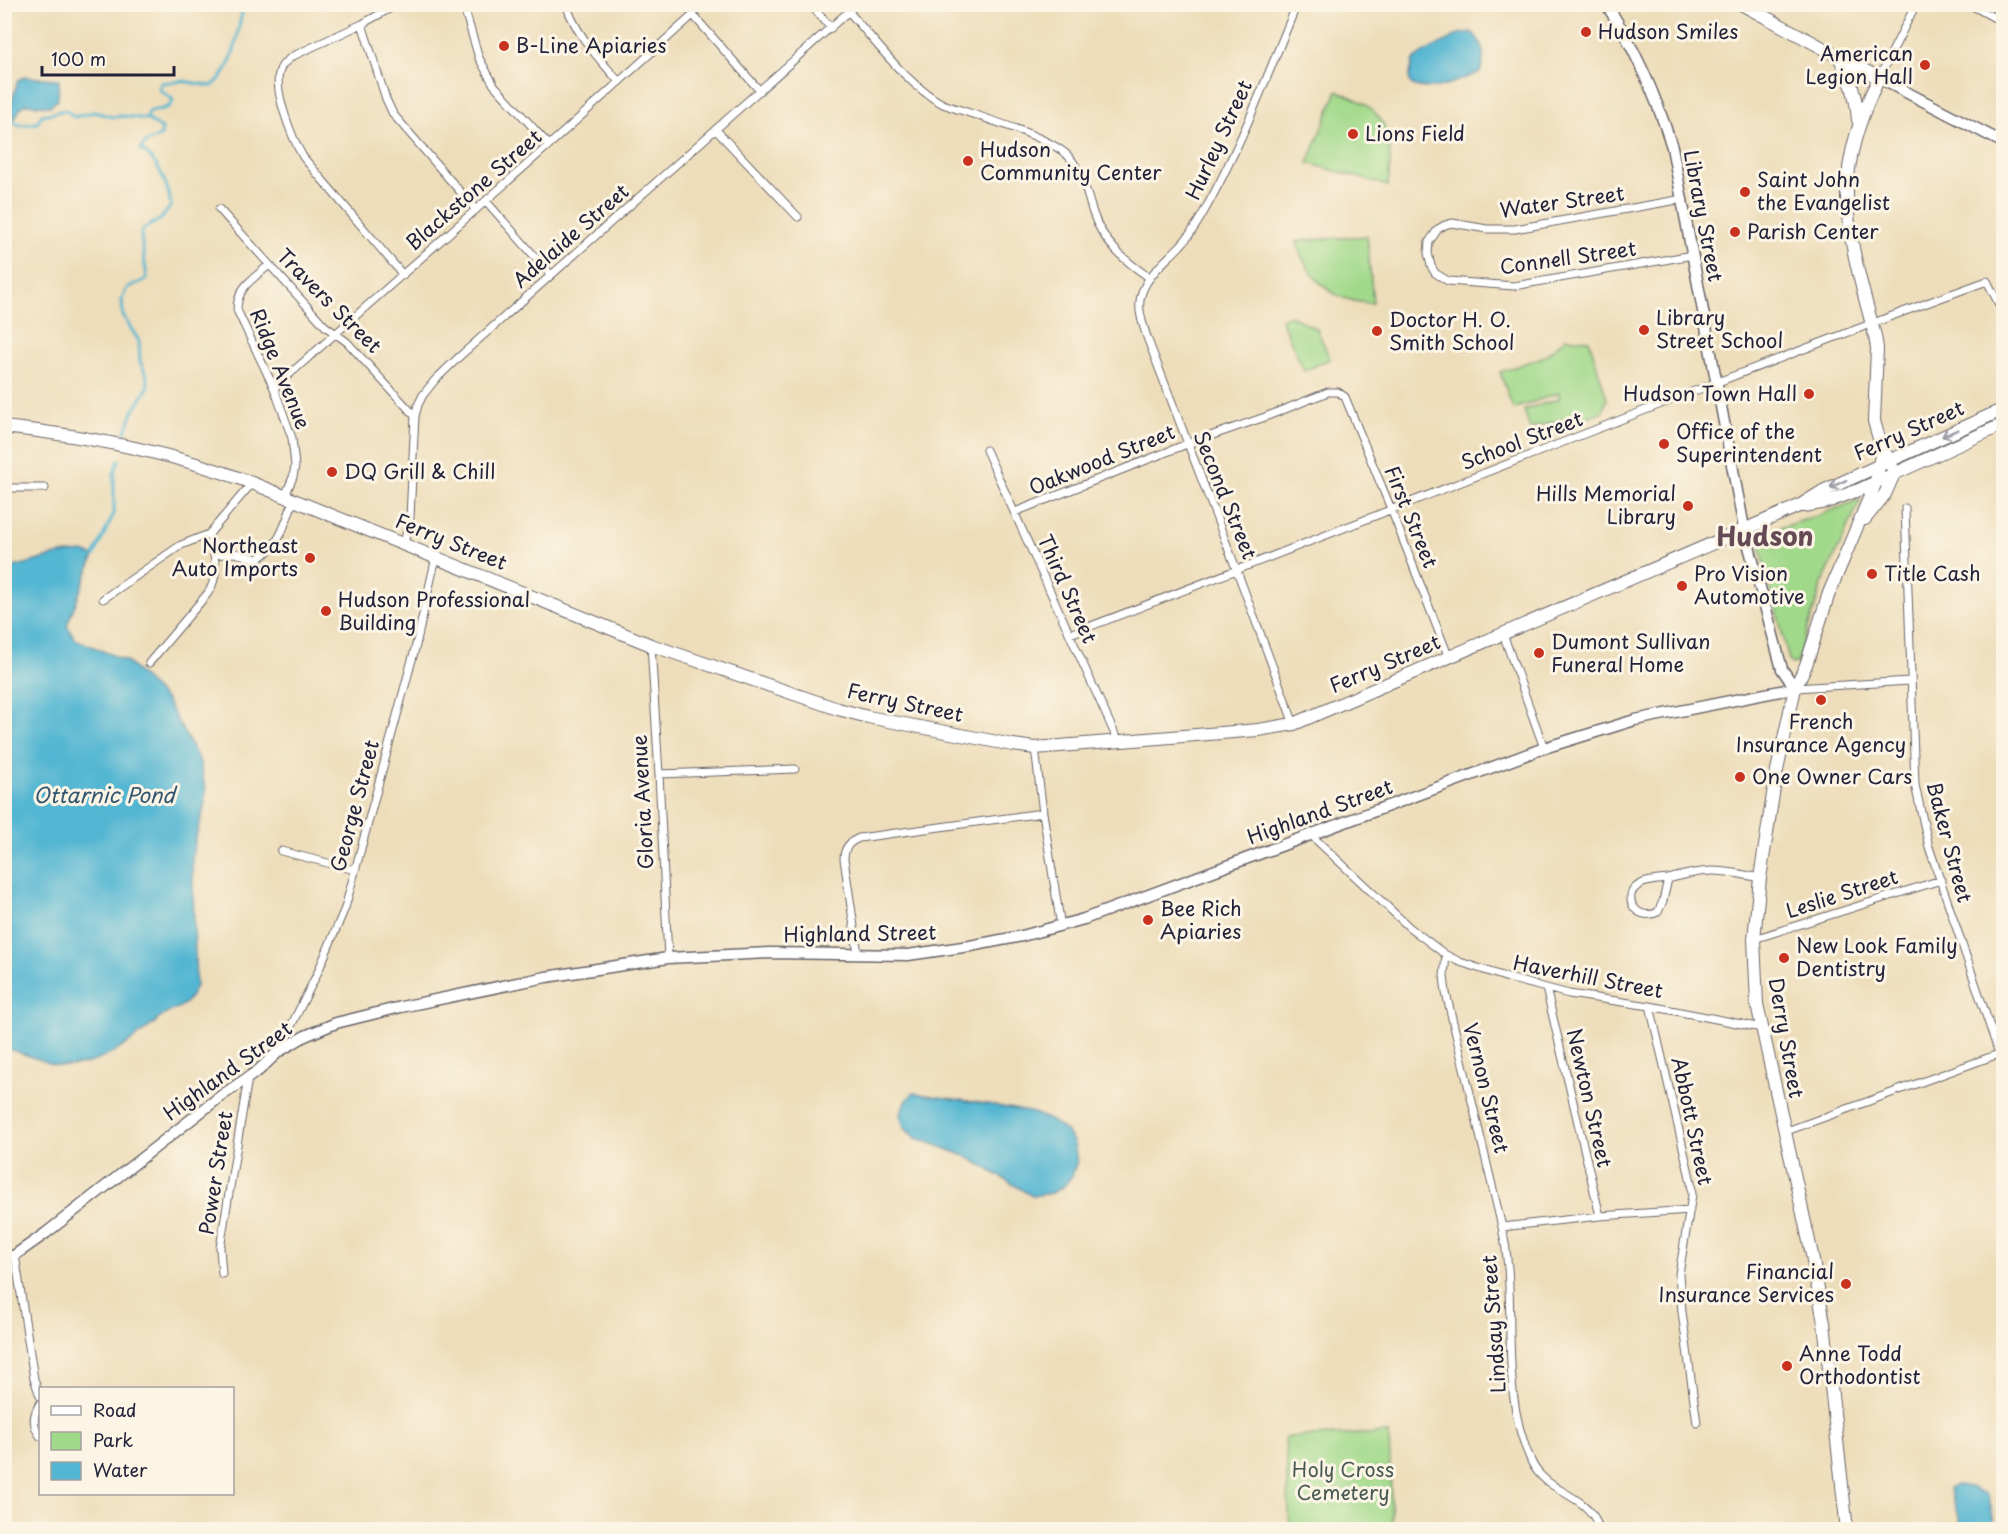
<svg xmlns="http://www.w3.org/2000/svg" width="2008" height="1534" viewBox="0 0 2008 1534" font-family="'Playpen Sans',sans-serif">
	<rect width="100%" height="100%" fill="#fcf5e5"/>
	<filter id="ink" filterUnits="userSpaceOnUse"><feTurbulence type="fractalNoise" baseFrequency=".0167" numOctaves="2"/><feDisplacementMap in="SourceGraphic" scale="12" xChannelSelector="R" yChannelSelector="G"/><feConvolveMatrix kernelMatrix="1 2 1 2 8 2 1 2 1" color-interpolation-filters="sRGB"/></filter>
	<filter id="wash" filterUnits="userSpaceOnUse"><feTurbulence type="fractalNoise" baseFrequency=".008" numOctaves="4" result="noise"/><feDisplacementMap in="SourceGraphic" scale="24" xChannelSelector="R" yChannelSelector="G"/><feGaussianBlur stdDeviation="1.35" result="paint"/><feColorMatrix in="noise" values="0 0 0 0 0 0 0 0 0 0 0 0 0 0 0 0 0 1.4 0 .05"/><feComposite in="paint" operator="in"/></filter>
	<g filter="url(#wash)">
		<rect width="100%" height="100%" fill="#edddba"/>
		<path fill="#a1d98a" stroke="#627e62" stroke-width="1.5" d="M1337,91c10,4 21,8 29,14 27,18 26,53 22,81l-80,-23z
			M1367,236l6,67c-40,0 -66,-25 -77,-62z
			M1289,315l28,14 13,30 -26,12 -23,-52z
			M1566,338l23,2 18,59 -4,12 -34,13 -3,-6 -36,11 -6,-19 35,-11v-6l-46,16 -13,-37 45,-16z
			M1861,499l-39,85 -25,79 -5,1 -3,-4 -30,-118 1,-6 4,-3 53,-17z
			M1389,1433l3,96h-102l-5,-92z"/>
		<path fill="#53b6d2" stroke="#3a6c86" stroke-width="1.5" d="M1472,32c12,11 14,26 8,40 -21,8 -48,23 -69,12l-2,-6 4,-17 8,-7 38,-20z
			M24,77l35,2 -1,21 -8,6 -25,-2 -5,5 -7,13 -6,-3 11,-39z
			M83,552l11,4 -27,69 8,14 51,22 40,39 33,60 7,30 -2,18 -9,32 -3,18 4,128c-12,27 -19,18 -37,33 -28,23 -58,49 -97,47 -9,0 -19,-6 -27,-8 -10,-4 -21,-6 -30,-11l-1,-477 56,-16z
			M913,1093l74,11 47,9 18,8 14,10 8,12 3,18 -5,15 -8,10 -12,7 -20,3 -64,-39 -54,-20 -10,-10 -4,-12 4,-11z
			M1956,1485l14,2 18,8 6,26c-11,10 -20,6 -34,2 -1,-13 -8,-23 -11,-35z"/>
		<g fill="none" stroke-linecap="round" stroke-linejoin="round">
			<path stroke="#53b6d2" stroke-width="3" d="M4,121l3,-2 14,6 16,-2 5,-8 24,-5 8,7 20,-5 19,5 9,-1 25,3
				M125,433l8,-21 15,-25 -1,-11 -7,-14 -1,-21 -16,-25 -1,-17 5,-11 16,-7 4,-3 -6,-41 2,-8 18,-10 10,-13c-2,-18 -13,-47 -30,-56 2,-9 13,-10 20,-15l1,-6 -15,-10 2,-7c10,-4 19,0 24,-12l-14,-11 2,-6 21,-2 30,5c17,-12 24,-39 27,-59 2,-9 2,-15 7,-23
				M94,556l20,-43v-40l5,-13"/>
		</g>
	</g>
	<g filter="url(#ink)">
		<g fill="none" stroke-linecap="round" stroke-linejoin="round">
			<defs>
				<path id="street" d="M398,4l-36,20 -69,32c-5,4 -11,7 -13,14 -8,19 13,70 23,87l100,118
					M463,4l16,54 15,27 55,60
					M566,4c10,31 33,54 53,78
					M688,4l5,11 67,76
					M810,4l21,24
					M1969,4l35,19
					M849,12c27,30 59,74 94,92 29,11 109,32 127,54 13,15 17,37 23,55 10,30 32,48 57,65
					M362,24l24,75 7,15 83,96
					M1879,78l37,-74
					M716,130l82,87
					M1683,199l-168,30h-28l-35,-6 -7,2 -7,4 -9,13 -1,11 3,13 4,7 13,8 66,5 179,-31
					M486,201l65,74
					M219,209l106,117 22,16 68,74
					M269,265c-16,14 -32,22 -32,45l37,78 18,50 3,28 -2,11 -8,19
					M274,388l275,-243 144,-130
					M986,450l132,291
					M4,488h41
					M1905,508l10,277 14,62 75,221
					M1015,512l172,-68 78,-27 63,-25h10l7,5 46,112 58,149
					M404,544l6,-27 5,-101 3,-11 5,-10 12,-15 25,-24 397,-352
					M214,555l21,-2 23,6c24,-16 26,-34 36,-59
					M103,599l78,-54 28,-11 43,-51
					M1070,634c306,-116 609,-241 917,-353l17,33
					M1503,634l41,114
					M651,645l8,129 9,184
					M149,663l59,-70c13,-21 6,-37 1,-59
					M1795,688l115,-7
					M1294,724l-57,-153 -89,-231c-5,-15 -12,-33 -6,-48 7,-19 25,-32 38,-46 8,-8 15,-19 21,-29 39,-68 66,-141 96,-213
					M1035,748l8,65 18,114
					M659,774l136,-5
					M1312,836l97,91 37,28 14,7 48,16 61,16 81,12 112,22
					M281,851l74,19
					M1668,879l-5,22 -5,11c-21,11 -38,-16 -19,-27 8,-5 20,-5 29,-6z
					M1668,879c40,-11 51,-10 92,-1
					M1754,939l187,-59
					M858,954l-14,-95c0,-11 5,-17 15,-21l184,-25
					M1446,955l-2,21 2,17 56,234c3,14 5,28 6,41 5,65 -5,134 24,195 14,28 47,30 62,54 2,3 3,8 5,13
					M1546,988l54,228
					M1650,1006l41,176 1,13 -13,79 3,38 15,111
					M279,1050l38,-76 28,-66 71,-263 20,-88
					M1784,1132l220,-80
					M1502,1227l98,-11 90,-6
					M15,1255l19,124 6,17
					M222,1274l-2,-26 28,-170
					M40,1404c-8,11 -7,22 0,32"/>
				<path id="secondary" d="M1879,78l125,65
					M4,1260l11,-5 31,-22 175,-137 38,-26 19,-18 27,-16 31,-13 65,-16 145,-30 122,-19 101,-5 139,2 62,-9 52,-10 62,-17 460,-171 91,-28 160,-32 -13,-19 -38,-141 -72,-381c-16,-51 -36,-98 -66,-143"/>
				<path id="primary" d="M1741,4l138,74c-18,36 -31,73 -32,114 -1,43 17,102 28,144l2,12 -3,73 8,28 8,11 4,14
					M1839,57c12,21 17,39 19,63
					M4,427c85,9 168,25 248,56l399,162 187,64 30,8 145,28 22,3 223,-18 36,-6 505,-218 24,-15 181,-82
					M1803,506l24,-4 34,-13 143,-65
					M1865,519l20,-25 9,-20
					M1847,1530l-23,-207 -12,-68 -55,-251 -3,-65 6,-61 16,-103 19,-87 11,-23 23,-72 47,-111 6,-33"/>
			</defs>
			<use href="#street" stroke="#696367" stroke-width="9"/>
			<use href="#secondary" stroke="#696367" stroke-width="13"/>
			<use href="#primary" stroke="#696367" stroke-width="14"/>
			<use href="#street" stroke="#fff" stroke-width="7"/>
			<use href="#secondary" stroke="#fff" stroke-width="10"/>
			<use href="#primary" stroke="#fff" stroke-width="12"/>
		</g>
		<defs><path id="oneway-shaft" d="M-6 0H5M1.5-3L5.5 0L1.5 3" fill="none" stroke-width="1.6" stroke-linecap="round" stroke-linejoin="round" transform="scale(1.5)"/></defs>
		<g stroke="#9c9ca7">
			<use href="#oneway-shaft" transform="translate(1950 433) rotate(156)"/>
			<use href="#oneway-shaft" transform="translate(1838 484) rotate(155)"/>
		</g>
	</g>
	<g fill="#c8321e" stroke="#fcf5e5" stroke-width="2">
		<circle cx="1586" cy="32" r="6"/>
		<circle cx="504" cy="46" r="6"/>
		<circle cx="1925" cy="65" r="6"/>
		<circle cx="1353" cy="134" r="6"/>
		<circle cx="968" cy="161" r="6"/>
		<circle cx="1745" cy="192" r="6"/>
		<circle cx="1735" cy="232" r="6"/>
		<circle cx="1644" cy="330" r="6"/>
		<circle cx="1377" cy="331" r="6"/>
		<circle cx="1809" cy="394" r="6"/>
		<circle cx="1664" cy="444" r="6"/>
		<circle cx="332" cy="472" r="6"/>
		<circle cx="1688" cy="506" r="6"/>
		<circle cx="310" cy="558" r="6"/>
		<circle cx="1872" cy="574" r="6"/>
		<circle cx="1682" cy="586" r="6"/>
		<circle cx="326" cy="611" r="6"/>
		<circle cx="1539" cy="653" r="6"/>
		<circle cx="1821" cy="700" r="6"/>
		<circle cx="1740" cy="777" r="6"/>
		<circle cx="1148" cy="920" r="6"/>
		<circle cx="1784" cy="958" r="6"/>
		<circle cx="1846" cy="1284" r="6"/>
		<circle cx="1787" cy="1366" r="6"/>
	</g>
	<g text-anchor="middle" stroke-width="6" stroke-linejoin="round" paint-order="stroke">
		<g font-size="20" fill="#22223b" stroke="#fcf5e5" text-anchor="start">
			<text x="1598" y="39">Hudson Smiles</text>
			<text x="516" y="53">B-Line Apiaries</text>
			<text x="1913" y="61" text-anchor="end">American<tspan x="1913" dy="23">Legion Hall</tspan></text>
			<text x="1365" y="141">Lions Field</text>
			<text x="980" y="157">Hudson<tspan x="980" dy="23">Community Center</tspan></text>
			<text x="1757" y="187">Saint John<tspan x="1757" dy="23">the Evangelist</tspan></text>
			<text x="1747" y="239">Parish Center</text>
			<text x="1656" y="325">Library<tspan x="1656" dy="23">Street School</tspan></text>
			<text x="1389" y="327">Doctor H. O.<tspan x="1389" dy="23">Smith School</tspan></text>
			<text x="1797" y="401" text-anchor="end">Hudson Town Hall</text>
			<text x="1676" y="439">Office of the<tspan x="1676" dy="23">Superintendent</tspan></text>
			<text x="344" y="479">DQ Grill &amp; Chill</text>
			<text x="1676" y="501" text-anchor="end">Hills Memorial<tspan x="1676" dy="23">Library</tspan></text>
			<text x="298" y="553" text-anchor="end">Northeast<tspan x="298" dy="23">Auto Imports</tspan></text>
			<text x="1694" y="581">Pro Vision<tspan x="1694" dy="23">Automotive</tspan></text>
			<text x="1884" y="581">Title Cash</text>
			<text x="338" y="607">Hudson Professional<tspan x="338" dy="23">Building</tspan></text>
			<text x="1551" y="649">Dumont Sullivan<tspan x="1551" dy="23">Funeral Home</tspan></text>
			<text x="1821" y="729" text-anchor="middle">French<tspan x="1821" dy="23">Insurance Agency</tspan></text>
			<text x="1752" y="784">One Owner Cars</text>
			<text x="1160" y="916">Bee Rich<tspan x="1160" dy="23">Apiaries</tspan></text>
			<text x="1796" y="953">New Look Family<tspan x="1796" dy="23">Dentistry</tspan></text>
			<text x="1834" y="1279" text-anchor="end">Financial<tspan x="1834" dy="23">Insurance Services</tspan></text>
			<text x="1799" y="1361">Anne Todd<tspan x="1799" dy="23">Orthodontist</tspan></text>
		</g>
		<g font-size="20" fill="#22223b" stroke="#fcf5e5">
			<text transform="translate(1219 140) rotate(-65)" y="7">Hurley Street</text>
			<text transform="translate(474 190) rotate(-41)" y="7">Blackstone Street</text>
			<text transform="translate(1562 202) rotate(-8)" y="7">Water Street</text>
			<text transform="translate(1703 216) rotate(79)" y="7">Library Street</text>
			<text transform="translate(571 236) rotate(-41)" y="7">Adelaide Street</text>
			<text transform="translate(1568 258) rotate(-8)" y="7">Connell Street</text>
			<text transform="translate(329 301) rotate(45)" y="7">Travers Street</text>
			<text transform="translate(280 369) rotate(68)" y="7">Ridge Avenue</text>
			<text transform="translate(1909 431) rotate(-24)" y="7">Ferry Street</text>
			<text transform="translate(1522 441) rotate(-21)" y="7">School Street</text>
			<text transform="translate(1102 460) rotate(-22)" y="7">Oakwood Street</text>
			<text transform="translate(1225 495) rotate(68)" y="7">Second Street</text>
			<text transform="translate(1411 517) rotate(68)" y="7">First Street</text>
			<text transform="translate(451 542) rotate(22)" y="7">Ferry Street</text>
			<text transform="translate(1067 589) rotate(66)" y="7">Third Street</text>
			<text transform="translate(1385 664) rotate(-23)" y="7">Ferry Street</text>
			<text transform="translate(905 703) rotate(12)" y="7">Ferry Street</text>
			<text transform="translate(643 802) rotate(-93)" y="7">Gloria Avenue</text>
			<text transform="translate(355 806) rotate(-75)" y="7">George Street</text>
			<text transform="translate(1320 812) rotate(-20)" y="7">Highland Street</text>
			<text transform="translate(1949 842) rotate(75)" y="7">Baker Street</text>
			<text transform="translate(1842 894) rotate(-18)" y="7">Leslie Street</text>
			<text transform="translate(860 934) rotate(-1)" y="7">Highland Street</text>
			<text transform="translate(1588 977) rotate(11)" y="7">Haverhill Street</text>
			<text transform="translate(1786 1038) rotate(80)" y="7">Derry Street</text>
			<text transform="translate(228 1071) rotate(-36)" y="7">Highland Street</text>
			<text transform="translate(1486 1088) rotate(76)" y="7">Vernon Street</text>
			<text transform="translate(1589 1098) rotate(77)" y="7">Newton Street</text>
			<text transform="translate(1692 1121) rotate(78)" y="7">Abbott Street</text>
			<text transform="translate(216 1173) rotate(-81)" y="7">Power Street</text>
			<text transform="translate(1494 1324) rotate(-94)" y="7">Lindsay Street</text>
		</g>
		<g font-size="20" fill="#485953" stroke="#fcf5e5">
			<text x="1343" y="1477">Holy Cross<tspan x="1343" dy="23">Cemetery</tspan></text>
		</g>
		<g font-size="21" font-style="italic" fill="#335670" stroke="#fcf5e5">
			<text x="104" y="803">Ottarnic Pond</text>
		</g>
		<g font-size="26" font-weight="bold" fill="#654a55" stroke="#fcf5e5">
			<text x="1765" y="546">Hudson</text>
		</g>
	</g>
	<rect width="2008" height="1534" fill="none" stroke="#fcf5e5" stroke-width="24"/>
	<rect x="39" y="1387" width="195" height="108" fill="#fcf5e5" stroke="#a5a1a1" stroke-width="1.5"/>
	<rect x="51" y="1406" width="30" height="9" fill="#ffffff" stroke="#a5a1a1" stroke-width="1.5"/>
	<text x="93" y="1417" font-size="18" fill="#22223b">Road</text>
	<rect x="51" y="1432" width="30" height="18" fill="#a1d98a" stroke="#a5a1a1" stroke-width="1.5"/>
	<text x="93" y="1447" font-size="18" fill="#22223b">Park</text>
	<rect x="51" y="1462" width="30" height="18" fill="#53b6d2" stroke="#a5a1a1" stroke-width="1.5"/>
	<text x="93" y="1477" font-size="18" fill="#22223b">Water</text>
	<path d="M42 66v9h132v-9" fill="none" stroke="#22223b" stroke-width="3"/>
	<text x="51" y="66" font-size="18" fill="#22223b" stroke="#fcf5e5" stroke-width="4.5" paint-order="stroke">100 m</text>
</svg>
